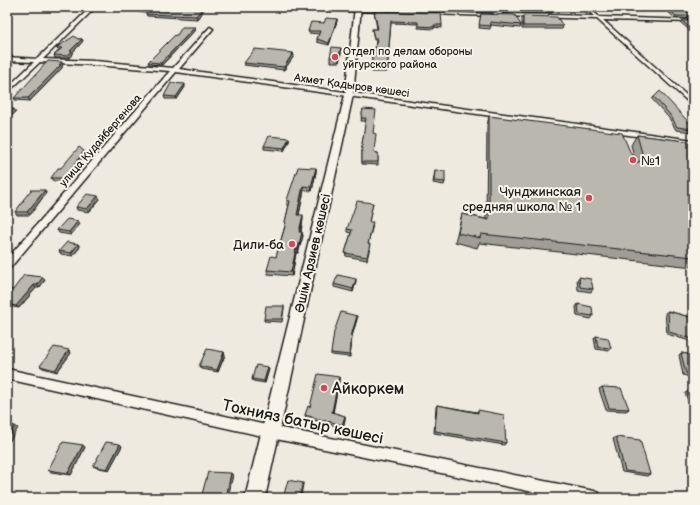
<svg xmlns="http://www.w3.org/2000/svg" width="700" height="505" viewBox="0 0 700 505" font-family="'Balsamiq Sans',sans-serif">
	<rect width="100%" height="100%" fill="#eeeae0"/>
	<filter id="ink" filterUnits="userSpaceOnUse"><feTurbulence type="fractalNoise" baseFrequency=".025" numOctaves="2"/><feDisplacementMap in="SourceGraphic" scale="8" xChannelSelector="R" yChannelSelector="G"/><feConvolveMatrix kernelMatrix="1 2 1 2 8 2 1 2 1" color-interpolation-filters="sRGB"/></filter>
	<g filter="url(#ink)">
		<g fill="none" stroke-linecap="round" stroke-linejoin="round">
			<defs>
				<path id="street" d="M91,7h5l-53,52 52,2 78,7 37,-41 3,2 -1,1 -33,39 514,71v4l-517,-72 -166,196 -3,1v-10l163,-188 -75,-6 -55,-3 -33,31v-5l27,-26 -27,-1v-4l30,2z
					M257,7l129,3 2,1 -2,1 -127,-4z
					M584,7h5l10,10 94,3v2l-90,-2 90,81v5l-96,-87 -93,-3 -2,-1 2,-1 90,2z
					M429,12l63,2 2,1 -2,1 -61,-2h-2z
					M7,369l264,57 323,65 5,2 2,5h-39l-291,-60 -264,-59z"/>
				<path id="secondary" d="M355,7h6l-8,88 -88,403h-20l100,-403z"/>
			</defs>
			<use href="#street" stroke="#1c1c1c" stroke-width="3"/>
			<use href="#secondary" stroke="#1c1c1c" stroke-width="3"/>
			<use href="#street" fill="#f7f3e8" fill-rule="evenodd"/>
			<use href="#secondary" fill="#f7f3e8" fill-rule="evenodd"/>
		</g>
		<path fill="#a09d96" stroke="#1c1c1c" d="M206,7l-9,12 -50,-3 -1,-2 1,-1 -9,-1v-2z
			M372,7h69l-1,3 -67,-2z
			M481,7l27,1 4,2 -1,2 -30,-1z
			M522,7h29l2,4 -1,2 -30,-1z
			M670,10l23,1v8l-18,-1 -7,-6z
			M374,11l68,14v3l-8,-1v2l-16,-1v-4l-27,-1 -4,49h-15v-16h2l2,-16h-2l-2,-11h5z
			M481,14l40,11 -1,3 -29,-3 -1,4 -11,-1z
			M523,16l40,10 -1,3h-40v-11z
			M337,19v2l-8,24 -12,-3v-3l2,-5 -10,-1 -1,-2 16,-8z
			M682,21h11v12l-12,-10z
			M195,30l-33,35 -13,-1 -1,-2 29,-27z
			M78,39h4l1,2 -10,11v2l-4,4h-14l-1,-3 6,-5h-2l-2,-2z
			M341,48v5l-2,9h-9v-5z
			M293,53l1,3 -10,14 -40,-5v-2z
			M63,65l-1,1v2l-32,33 -15,-1 -1,-2z
			M185,87l-8,12h-12l-1,-3z
			M654,97l39,30v5l-17,-2 -7,-12 -17,-19z
			M363,109l10,24 1,20h4v12l-16,-1v-20l4,-23h-5z
			M489,116l146,47h1l-5,-18 6,-10 56,7v125l-214,-24 -2,5 -22,-6 7,-28 24,5 1,-93z
			M289,138v3l-5,10 -20,-2v-3z
			M85,154l-18,27h-14l-2,-3 10,-10z
			M316,168v4l-4,19 -8,-1 -5,25 4,4 -2,13 2,4 -5,17h-2l-4,23 -24,-2 -1,-4 9,-13 9,-31v-4l4,-17h-2v-5z
			M435,170l10,12 -1,3 -11,-2z
			M45,190l1,3 -16,22h-13l-2,-3 9,-11 -1,-1z
			M100,199l-11,13 -12,-2 -1,-3z
			M373,203l-4,19 4,3 -5,19 2,3 -3,13 -21,-4 -1,-3 6,-20 -4,-1v-3z
			M78,221l2,3 -9,11 -12,-2 -2,-3z
			M78,244l2,3 -7,9 -12,-2 -2,-3z
			M43,277l2,3 -6,8h-3l-17,20 -12,-2v-13z
			M579,277l14,12 -2,3 -13,-2 -1,-10z
			M356,281l-3,11 -19,-5v-3z
			M578,304l15,12 -2,3 -14,-3 -1,-9z
			M284,306v3l-2,13 -18,-1v-2z
			M668,311l25,7v24l-26,-8 -2,-21z
			M357,316v3l-5,17 -2,21 -19,-2v-2z
			M596,336l15,12 -2,3 -13,-2 -2,-11z
			M69,350l2,3 -14,19 -14,-4 -3,-2z
			M224,352l1,3 -7,17 -17,-3 -2,-3z
			M681,353l12,2v23l-10,-3 -4,-20z
			M268,367l1,2 -4,14 -12,-2 -1,-2z
			M339,377v4l-6,32 12,3v3l-2,9 -37,-10 -1,-3 5,-8z
			M602,387l27,22 -3,2 -20,-1 -7,-21z
			M689,391h4v22l-8,-20z
			M437,405l40,7 1,-2 28,33 -2,2 -70,-12 2,-26z
			M616,437l34,37 -3,2 -25,-4 -9,-33z
			M83,445l2,2 -14,28 -20,-3 -3,-2z
			M122,446l-13,24 -14,-3 -2,-1z"/>
		<path fill="#82807a" stroke="#1c1c1c" d="M204,7h2l-9,12 -1,-3z
			M337,19v2l-8,24v-2z
			M195,27v3l-33,35 -1,-2z
			M82,39l1,2 -10,11v2l-4,4 -1,-2 2,-5z
			M341,48v5l-2,9v-5z
			M293,53l1,3 -10,14v-3z
			M62,62l1,3 -1,1v2l-32,33 -2,-3z
			M185,84v3l-8,12 -1,-2z
			M14,109l2,3 -9,8v-4z
			M289,138v3l-5,10v-3z
			M84,151l1,3 -18,27 -2,-3z
			M316,168v4l-4,19 -1,-4z
			M303,186l1,4 -6,29 -1,-4z
			M45,190l1,3 -16,22 -3,-3z
			M98,196l2,3 -11,13 -2,-3z
			M303,215v4l-3,17 -1,-4z
			M78,221l2,3 -9,11 -2,-3z
			M302,232l1,4 -5,17v-4z
			M78,244l2,3 -7,9 -2,-3z
			M296,249v4l-4,23 -1,-4z
			M43,277l2,3 -6,8 -2,-3z
			M356,279v2l-3,11v-3z
			M34,285l2,3 -17,20 -3,-2z
			M357,316v3l-5,17 -2,21 2,-24z
			M69,350l2,3 -14,19 -2,-2z
			M224,352l1,3 -7,17 -1,-2z
			M268,367l1,2 -4,14 -1,-2z
			M339,377v4l-7,35v-4z
			M345,416v3l-2,9 -1,-3z
			M15,426l3,2 -11,17v-7z
			M120,444l2,2 -13,24 -2,-1z
			M83,445l2,2 -14,28 -3,-2z
			M231,473l2,2 -5,23h-2z
			M303,483v1l-2,12 -1,-2z"/>
		<path fill="#bab7af" stroke="#1c1c1c" d="M141,7h63l-8,9 -50,-2 3,-4h-11z
			M481,7h27l4,3 -31,-1z
			M522,7h29l2,4 -31,-1z
			M670,10l23,1v5h-17z
			M374,11l67,2 1,12h-8l1,2 -17,-1v-4l-27,-1 -4,49 -15,-1v-13h2l3,-18h-3l-2,-9h6z
			M481,14l34,1 6,10 -31,-3 1,4 -12,-1z
			M523,16l34,1 6,9h-40z
			M326,18l11,1 -8,24 -12,-4 3,-8h-12l3,-9 13,1z
			M682,21h11v9z
			M182,27h13l-34,36 -13,-1 27,-27h2z
			M74,36l4,3h4l-12,12h2l-4,5 -14,-1 8,-7h-6z
			M332,47l9,1 -2,9h-9z
			M255,49l38,4 -9,14 -40,-4z
			M48,61l14,1 -3,3h2l-33,33h-14z
			M171,83l14,1 -9,13 -12,-1z
			M660,91l33,36v2l-16,-2 -6,-11 -17,-19z
			M7,109h7l-7,7z
			M363,109l13,1 -3,23 3,1 -2,18 4,1v9h-16v-18l4,-26h-5z
			M489,116l133,17 13,30 9,-3 -7,-25 56,7v115l-212,-23 -1,4 -22,-5 4,-19 27,6z
			M269,136l20,2 -5,10 -20,-2z
			M79,147l5,4 -19,27h-14l7,-10h3z
			M298,167l18,1 -5,19 -8,-1 -6,29h6l-4,17h3l-4,17h-2l-5,23 -24,-2 4,-14 5,1 10,-34 -1,-1 5,-21 -3,-1z
			M435,170l10,1v11l-11,-1z
			M31,190h14l-18,22h-12l9,-12h-1z
			M87,194l11,2 -11,13 -11,-2z
			M357,201l16,2 -4,19h4l-5,22h2l-3,13 -22,-4 7,-23 -5,-1z
			M67,219l11,2 -9,11 -12,-2z
			M67,242l11,2 -7,9 -12,-2z
			M24,275l19,2 -6,8h-3l-18,21 -9,-2v-11l3,-4 3,1z
			M338,275l18,4 -3,10 -19,-5z
			M579,277l12,2 2,10 -13,-2z
			M578,304l14,3 1,9 -14,-2z
			M266,306h18l-2,13h-18z
			M668,311l25,7v21l-24,-7z
			M341,312l16,4 -5,17 -2,22 -19,-2 3,-21z
			M596,336l12,2 3,10 -13,-1z
			M54,347l15,3 -14,20 -15,-4z
			M207,349l17,3 -7,18 -18,-4z
			M681,353l12,2v20l-7,-2z
			M256,365l12,2 -4,14 -12,-2z
			M318,374l21,3 -7,35 13,4 -3,9 -37,-10 3,-9 2,1z
			M602,387l19,1 8,21 -20,-1z
			M689,391h4v11z
			M437,405l41,8v-3l26,5 2,28 -71,-12z
			M7,424l8,2 -8,12z
			M616,437l24,3 10,34 -25,-3z
			M63,442l20,3 -15,28 -20,-3z
			M106,442l14,2 -13,25 -14,-3z
			M208,472l23,1 -5,25h-25z
			M288,480l15,3 -3,11 19,4h-36z"/>
	</g>
	<g fill="#d1495b" stroke="#f7f3e8" stroke-width="1.5">
		<circle cx="335" cy="57" r="4"/>
		<circle cx="633" cy="160" r="4"/>
		<circle cx="589" cy="198" r="4"/>
		<circle cx="292" cy="244" r="4"/>
		<circle cx="324" cy="388" r="4"/>
	</g>
	<g text-anchor="middle" stroke-width="4" stroke-linejoin="round" paint-order="stroke">
		<g font-size="11" fill="#1c1c1c" stroke="#f7f3e8" text-anchor="start">
			<text x="343" y="55">Отдел по делам обороны<tspan x="343" dy="13">уйгурского района</tspan></text>
		</g>
		<g font-size="11" fill="#1c1c1c" stroke="#f7f3e8">
			<text transform="translate(352 85) rotate(8)" y="4">Ахмет Қадыров көшесі</text>
			<text transform="translate(100 140) rotate(-49)" y="4">улица Кудайбергенова</text>
		</g>
		<g font-size="13" fill="#1c1c1c" stroke="#f7f3e8" text-anchor="end">
			<text x="641" y="165" text-anchor="start">№1</text>
			<text x="581" y="196">Чунджинская<tspan x="581" dy="15">средняя школа № 1</tspan></text>
			<text x="284" y="249">Дили-ба</text>
		</g>
		<g font-size="13" fill="#1c1c1c" stroke="#f7f3e8">
			<text transform="translate(312 253) rotate(-77)" y="5">Әшім Арзиев көшесі</text>
		</g>
		<g font-size="16" fill="#1c1c1c" stroke="#f7f3e8" text-anchor="start">
			<text x="332" y="394">Айкоркем</text>
		</g>
		<g font-size="16" fill="#1c1c1c" stroke="#f7f3e8">
			<text transform="translate(303 421) rotate(12)" y="6">Тохнияз батыр көшесі</text>
		</g>
	</g>
	<rect width="700" height="505" fill="none" stroke="#f7f3e8" stroke-width="24"/>
	<rect x="12" y="12" width="676" height="481" fill="none" stroke="#1c1c1c" stroke-width="1.5" filter="url(#ink)"/>
</svg>
